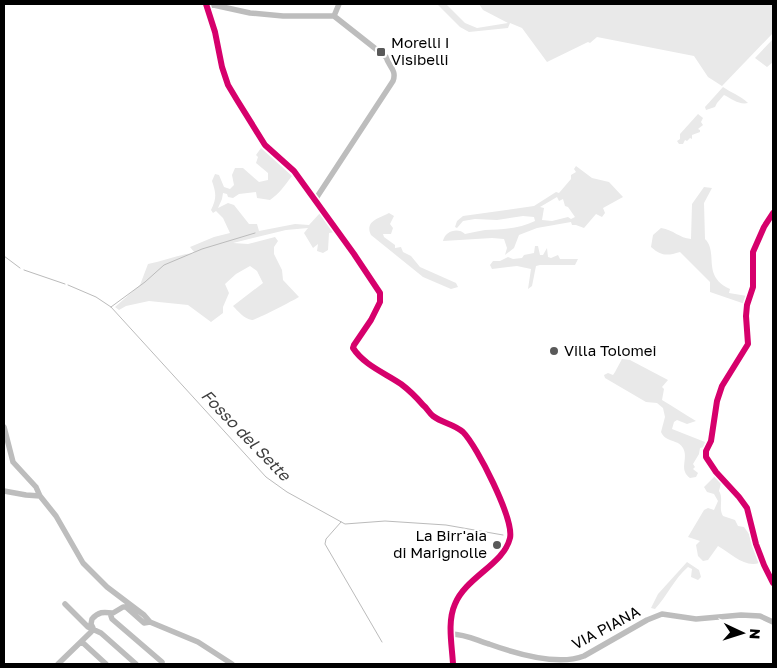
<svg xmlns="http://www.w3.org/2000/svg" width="777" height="668" viewBox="0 0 777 668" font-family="'Golos Text',sans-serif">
	<rect width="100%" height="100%" fill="#fff"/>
	<path fill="#e9e9e9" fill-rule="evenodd" d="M437,4h9l19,19 12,5 31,-5 -25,-13 -4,-6h294v29l-51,53 -14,-9 -14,-21 -97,-19 -7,6 -2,-1 -41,20 -25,-34 -12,-5 -2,5 -39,4 -9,-5z
		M773,39v23l-6,5 -12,-9z
		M723,87c7,5 18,9 25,16 -9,2 -16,-4 -24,-8l-7,8 -2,4 -9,3 -1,-3z
		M698,114l5,4 -2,4 2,3 -5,4 2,1v2l-8,3v4l-2,-1 -3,3 -2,-1 -2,4h-4l-2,-3 3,-2v-5z
		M261,148l31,28c-7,9 -13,18 -22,24l-13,-2 -1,-6 -17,2 -6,4 -5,-1 -1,-3 -4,-1 -1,6 -4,9 10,-5 6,2 15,19h8l2,7 36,-7 14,1 11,-12 15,19 -6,1 -1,17 -5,3 -6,-2 1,-7 -5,4 -9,-15 4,-5 -22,2 -53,13 15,1 27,-7 3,4 -4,6v7l8,16 1,10 16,17c-7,4 -43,23 -47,23 -8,-1 -14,-9 -19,-14l30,-23 -6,-12 -7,-5 -14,8 -11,10 4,9 -6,14v6l-12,9 -23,-17 -39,-4 -23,5 -7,4 -4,-3 25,-22 8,-21c16,-3 31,-10 47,-11l-5,-6 24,-10 16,-4 -7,-15 -7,-7 -3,2 -2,-3c6,-12 5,-17 1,-29l3,-7 4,1 5,12 6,2 4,-4 -2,-10 3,-7h8l16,14 9,-2v-7l-12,-10 2,-6 -2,-2z
		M576,166l16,12 17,4 14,15 -20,11 2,5 -3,4 -6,-3 -12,14 -8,-3h-4l-1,-3 -34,6 -18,7 -5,13 -9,7 2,-7 -3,-9 -12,-1 -49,3c2,-10 15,-14 22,-7 6,-1 13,-3 20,-4 17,-1 34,-1 50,-9l-1,-4 -11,-1 -26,4 -22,-1 -12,2 -6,7 -2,-1 2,-6 6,-5 71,-10 22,-14 3,1 12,-14v-4l5,-3 -2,-3zM557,197l2,4 4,-2 2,7 3,1 7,10 -4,2 -3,-2 -16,4 -10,-1 2,-12 -4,-1z
		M704,187l8,1 -8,15 1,36c14,14 -4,37 25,50l-1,4 18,3 -2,8 -35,-12v-10l-30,-30c-13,4 -19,4 -29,-5l2,-12 8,-7c13,2 18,10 30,11l1,-35z
		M389,213l5,3 -4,8 3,4 -2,6h-8l1,3 11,8v3l6,-1 2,5 8,4 9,11 36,16 2,4 -7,2 -28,-12 -52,-42c-7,-14 9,-17 18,-22z
		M535,246h3l2,9h3l4,-7 1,9 3,1 7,-3 2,4h18l-3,6h-35l-4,1 -4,20 -4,3 3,-20 -14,-3 -25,3 -2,-4 3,-4h7l8,-4 5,2 9,-1 2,-3 10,-2z
		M622,359l8,1 38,20 -6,7 2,2 -2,11c12,7 22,14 34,21l-9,3 -10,-4 -3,2 -2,7 33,13 -1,5 -4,1 -1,6 -6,10 2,3 -2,2 5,4 -2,4 -6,1c-12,-9 -1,-19 -7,-30 -4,-7 -11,-6 -17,-10 -2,-1 -4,-4 -5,-6l4,-15 -2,-9 -6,-5 -11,-1 -41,-24 -1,-3 4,-2 5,2 2,-3z
		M715,476l6,7 -2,8c5,8 -1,17 4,25l12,4 3,6 6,1 5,7 10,29c-14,5 -29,-10 -41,-17l-10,14 -5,1 -5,-5 -2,-11 4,-4 -12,-4 16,-27 4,-2 6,2 4,-9 -4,-7 -7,-2 -3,-5z
		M687,562l12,8 2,7 -3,3 -7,-3 1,-8 -4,-2c-14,12 -21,29 -33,42l-4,-1 7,-14z"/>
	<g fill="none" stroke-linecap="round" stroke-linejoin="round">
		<path stroke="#bbb" stroke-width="1" d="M4,256l16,12
			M24,270l41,14
			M68,285l28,12 15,10 155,170 21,15 58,32 40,-3 61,4 57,10
			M111,307l34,-25 19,-17 38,-16 53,-16
			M341,522l-15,17 -1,5 57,98"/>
		<path stroke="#bdbdbd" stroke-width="5.5" d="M206,4l9,28 7,35 6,18 9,15 28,45 29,26 60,83 26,39v9l-9,18 -17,25 -1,3c11,17 32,25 48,36 8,6 16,14 22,21 4,3 6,8 10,11 9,7 21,8 30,16 14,14 51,87 47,106 -6,26 -44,39 -55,66 -8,18 -3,41 -2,60
			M209,4l41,9 33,3h51l52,41c3,10 11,13 7,24l-78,119
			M334,16l5,-12
			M773,213l-9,14 -11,25v35l-6,18 -1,11 2,28 -26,42 -5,15 -6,40 -5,10v6l10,15 23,25 8,11 9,36 8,21 9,18
			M4,427l9,35 23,25 4,9 16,20 27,47 24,24 37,28 6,7 48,20 34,22
			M4,491l22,4 14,1
			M65,604l23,23 13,6 35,31
			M110,613l2,6 50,43
			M451,634c14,0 25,6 38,10 25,9 69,22 95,12l63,-36 15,-6 34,5 45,-4 19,1 13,6
			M82,642l24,22
			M58,664l33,-32 2,-4 -2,-4 1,-5c7,-8 12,-7 21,-6l10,-6h3l18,16 6,-1"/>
		<defs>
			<path id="cycleway" d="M206,4l9,28 7,35 6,18 9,15 28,45 29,26 60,83 26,39v9l-9,18 -17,25 -1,3c11,17 32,25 48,36 8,6 16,14 22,21 4,3 6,8 10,11 9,7 21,8 30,16 14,14 51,87 47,106 -6,26 -44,39 -55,66 -8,18 -3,41 -2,60
				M773,213l-9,14 -11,25v35l-6,18 -1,11 2,28 -26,42 -5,15 -6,40 -5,10v6l10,15 23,25 8,11 9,36 8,21 9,18"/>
		</defs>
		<use href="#cycleway" stroke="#fff" stroke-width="9"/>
		<use href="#cycleway" stroke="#d6006c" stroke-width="6"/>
	</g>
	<g fill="#595959" stroke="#fff" stroke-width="2">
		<rect x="376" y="47" width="10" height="10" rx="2.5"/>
		<circle cx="554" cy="351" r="5"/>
		<circle cx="497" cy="545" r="5"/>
	</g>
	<g text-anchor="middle" stroke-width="4.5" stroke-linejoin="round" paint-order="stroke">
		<g font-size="15" fill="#000" stroke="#fff" text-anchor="start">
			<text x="391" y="48">Morelli I<tspan x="391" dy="17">Visibelli</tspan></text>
			<text x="564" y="356">Villa Tolomei</text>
			<text x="487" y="541" text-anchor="end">La Birr'aia<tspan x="487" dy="17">di Marignolle</tspan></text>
		</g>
		<g font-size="15" fill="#000" stroke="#fff">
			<text transform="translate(606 628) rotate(-28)" y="5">VIA PIANA</text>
		</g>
		<g font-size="16" font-style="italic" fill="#3f3f3f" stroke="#fff">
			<text transform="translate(246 435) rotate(46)" y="6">Fosso del Sette</text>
		</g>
	</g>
	<rect width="777" height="668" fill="none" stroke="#000000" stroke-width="10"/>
	<g transform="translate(742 633) rotate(94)" stroke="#ffffff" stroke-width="4" paint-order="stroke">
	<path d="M0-4L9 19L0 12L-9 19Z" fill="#000000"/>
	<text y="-8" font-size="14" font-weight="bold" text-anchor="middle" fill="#000000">N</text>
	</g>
</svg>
